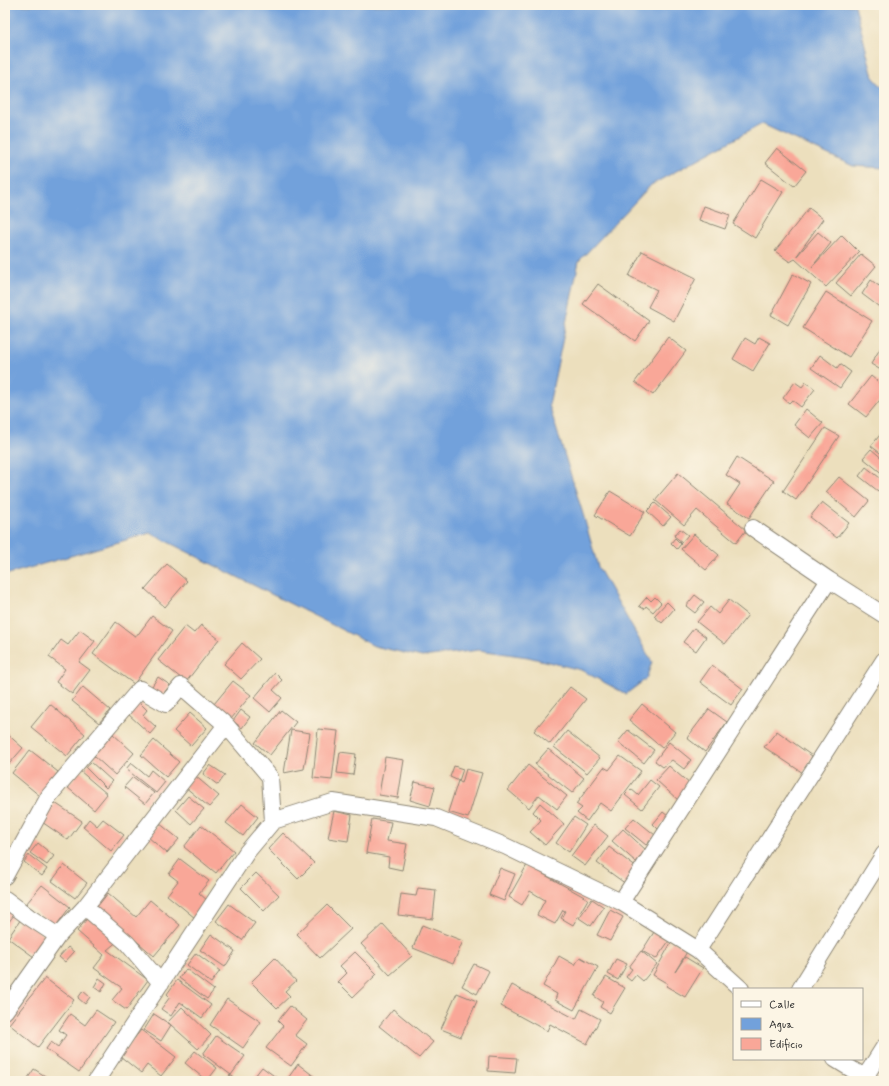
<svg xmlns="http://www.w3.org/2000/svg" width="889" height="1086" viewBox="0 0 889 1086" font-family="Mynerve,sans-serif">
	<rect width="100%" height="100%" fill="#fcf5e5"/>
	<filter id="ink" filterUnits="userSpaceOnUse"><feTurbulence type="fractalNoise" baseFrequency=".025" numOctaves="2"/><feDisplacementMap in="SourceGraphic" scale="8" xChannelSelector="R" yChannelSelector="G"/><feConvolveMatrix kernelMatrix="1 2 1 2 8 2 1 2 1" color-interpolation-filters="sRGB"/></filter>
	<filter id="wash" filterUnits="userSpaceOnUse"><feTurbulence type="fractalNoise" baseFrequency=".012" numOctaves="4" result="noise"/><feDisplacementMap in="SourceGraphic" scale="16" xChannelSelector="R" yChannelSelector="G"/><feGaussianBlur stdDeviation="0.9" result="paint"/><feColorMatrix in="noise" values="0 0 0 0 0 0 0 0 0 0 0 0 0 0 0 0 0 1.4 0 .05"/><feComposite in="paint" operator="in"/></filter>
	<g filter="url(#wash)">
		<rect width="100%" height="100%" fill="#ecdfbd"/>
		<path fill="#72a1db" stroke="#4e6683" d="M5,5h850l18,72 11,12v79l-31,-2 -91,-42 -111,61 -72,76 -30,144 34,109 15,53 54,95 -6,17 -20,15 -45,-24 -53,-13 -49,-7 -57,7 -48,-11 -224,-113 -145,42z"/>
		<g id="blocks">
			<path fill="#f9a798" d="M777,148l29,23 -12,15 -29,-23z
				M761,179l22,13 -28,46 -22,-14z
				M704,206l26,9 -5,14 -26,-9z
				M809,208l14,11 -27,38 22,-25 13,11 -19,24 30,-32 17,17 -33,35 -31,-28 -5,3 -15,-11z
				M642,251l54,27 -22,43 -26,-14 9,-17 -28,-14z
				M861,254l15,12 -25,30 -15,-13z
				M793,274l18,10 -23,41 -17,-10z
				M884,278v29l-2,2 -20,-15 9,-14 8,6z
				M598,284l51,37 -14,20 -52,-37z
				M826,292l46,29 -23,36 -46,-29z
				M668,337l18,14 -33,44 -18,-13z
				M759,337l11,6 -17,28 -20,-12 12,-21 10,6z
				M884,342v30l-13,-8z
				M820,355l17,13 3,-4 11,8 -11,16 -29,-20z
				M871,376l13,11v8l-18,22 -17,-13z
				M795,382l7,5 4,-5 9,7 -14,18 -9,-7 -3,3 -6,-5z
				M806,409l17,14 -13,15 -16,-13z
				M825,428l14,8 -43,64 -13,-9z
				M884,430v26l-13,-10z
				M871,449l13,11v15l-21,-17z
				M737,457l37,24 -25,37 -22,-14 13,-20 -14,-9z
				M866,467l18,14v3l-6,7 -19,-15z
				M678,473l68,57 -10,13 -39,-33 -13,15 -29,-25z
				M839,477l30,24 -13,16 -30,-25z
				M610,491l35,21 -15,24 -35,-21z
				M822,502l27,21 -12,15 -27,-21z
				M655,503l16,14 -8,9 -16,-15z
				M680,529l8,6 -6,7 -8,-6z
				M694,534l25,21 -13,15 -25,-21z
				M675,538l6,6 -4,5 -6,-6z
				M167,564l20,17 -22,26 -20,-18z
				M695,595l9,7 -9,11 -9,-7z
				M647,597l4,4 4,-4 6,6 -8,9 -7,-6 -2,3 -5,-3z
				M729,600l19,15 -23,29 -28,-22 13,-15 8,7z
				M667,602l7,7 -12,14 -8,-7z
				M152,616l20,15 -38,53 -41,-30 23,-32 20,15z
				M201,625l18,14 -33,43 -28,-22 27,-34 9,7z
				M694,628l12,9 -10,14 -13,-9z
				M80,630l15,11 -16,21 11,8 -18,24 -16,-12 9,-13 -16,-12 12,-17 7,5z
				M242,643l18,16 -19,20 -17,-15z
				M712,665l31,24 -12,16 -31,-23z
				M275,673l7,7 -9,10 9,8 -12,14 -16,-14z
				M158,677l12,8 -9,12 -11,-8z
				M233,681l18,14 -25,30 -17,-15z
				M83,687l27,23 -11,13 -27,-22z
				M570,687l16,12 -36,45 -16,-13z
				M139,702l8,8 -4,5 13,12 -6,7 -22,-20z
				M50,704l35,30 -18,22 -36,-29z
				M642,704l33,28 -13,16 -33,-28z
				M709,709l18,13 -22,30 -18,-14z
				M241,710l9,7 -8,11 -9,-7z
				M281,710l15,12 -26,33 -15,-12z
				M190,713l17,15 -16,18 -17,-15z
				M318,729l20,2 -6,49 -19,-2z
				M291,730l19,3 -6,36 -20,4z
				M628,730l26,20 -10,13 -26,-21z
				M567,731l33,27 -13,15 -33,-26z
				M777,731l35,25 -9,17 -39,-26z
				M5,732l18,16 -14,16 -4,-4z
				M113,734l21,19 -19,22 -21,-19z
				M154,740l25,22 -13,15 -25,-22z
				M669,742l22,18 -7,9 -12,-9 -9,7 -8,-6z
				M548,749l36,29 -12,15 -37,-29z
				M30,750l28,22 -18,24 -28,-23z
				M340,752l16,2 -3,21 -16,-2z
				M620,756l21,15 -30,40 -11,-8 -13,18 -10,-8 5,-5 -6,-4 28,-37 5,3z
				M385,757l19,3 -6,38 -19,-3z
				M91,762l21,19 -6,7 -20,-20z
				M131,763l16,13 4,-6 14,12 -9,11 -30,-24z
				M210,765l15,10 -7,10 -15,-11z
				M528,765l39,31 -10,13 -18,-14 -10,13 -21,-18z
				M454,766l9,3 -4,12 -9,-4z
				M669,766l22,19 -13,15 -22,-20z
				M466,769l16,4 -14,45 -20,-6 10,-31 4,2z
				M80,771l27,23 -13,16 -27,-23z
				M194,775l25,21 -10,11 -25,-21z
				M133,777l21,16 -9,11 -21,-17z
				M650,780l9,7 -17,22 -17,-14 6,-6 7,6z
				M415,782l20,5 -5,19 -20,-6z
				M188,796l16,13 -13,15 -15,-14z
				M55,803l27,18 -14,19 -26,-18z
				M540,803l24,21 -19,21 -15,-13 11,-12 -8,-8z
				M242,804l16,13 -15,19 -17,-13z
				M334,811l18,4 -4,26 -20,-3z
				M663,812l6,5 -11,12 -5,-5z
				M574,817l12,8 -17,27 -13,-9z
				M634,818l21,17 -9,10 -21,-17z
				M89,819l8,7 6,-7 21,16 -13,16 -28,-24z
				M372,819l19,3 -4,19 20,3 -5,26 -14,-3 1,-10 -23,-4z
				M159,823l20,16 -12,14 -19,-16z
				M201,825l33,26 -18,22 -32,-26z
				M594,825l14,11 -23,30 -14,-10z
				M623,829l23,21 -10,12 -24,-21z
				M283,833l31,30 -16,16 -30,-30z
				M38,843l16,13 -7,9 -17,-12z
				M609,847l28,21 -11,16 -29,-21z
				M29,855l18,14 -5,7 -18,-14z
				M180,859l29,22 -10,12 9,8 -13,17 -28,-23 11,-14 -9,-7z
				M64,865l23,18 -12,15 -23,-17z
				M527,865l61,34 -15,26 -12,-7 4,-7 -2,-1 -8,14 -18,-9 8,-15 -15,-9 -8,14 -13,-8z
				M500,868l15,6 -11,27 -15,-6z
				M256,873l23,22 -15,16 -23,-23z
				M42,885l28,22 -15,20 -29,-23z
				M418,888l18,2 -3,29 -35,-4 3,-21 15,2z
				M108,893l28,24 14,-17 30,25 -26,31 -57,-49z
				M592,899l12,8 -13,19 -12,-8z
				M229,904l26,19 -13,17 -26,-19z
				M327,905l24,24 -31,29 -23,-24z
				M5,909l9,6 -9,12z
				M610,910l13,7 -13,24 -13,-6z
				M91,914l28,26 -12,10 41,30 -22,30 -14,-10 10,-12 -28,-20 10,-13 -27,-24z
				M21,919l26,19 -13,19 -26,-19z
				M383,924l29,32 -22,19 -29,-31z
				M422,925l41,16 -10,23 -40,-16z
				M654,932l15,9 -13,18 -14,-8z
				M211,934l24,17 -10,16 -25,-17z
				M672,941l16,9 -13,22 10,-15 18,11 -18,29 -19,-11 2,-2 -15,-9z
				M68,947l6,5 -9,10 -6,-5z
				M641,951l16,13 -14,17 -7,-6 -5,6 -5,-4 6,-8 -3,-2z
				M355,952l22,22 -24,23 -15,-15 9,-9 -7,-7z
				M196,953l24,18 -9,12 -24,-18z
				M559,956l16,9 5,-8 18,10 -24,43 -19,-10 2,-6 -14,-8z
				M275,958l21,23 -11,10 5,5 -13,12 -26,-26z
				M616,959l11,5 -9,16 -10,-6z
				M474,964l15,7 -12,23 -15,-8z
				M186,969l28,21 -7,9 -28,-21z
				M606,977l19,11 -15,25 -10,-6 3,-5 -9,-6z
				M45,978l29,22 -36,47 -29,-23z
				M99,978l7,5 -5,9 -7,-5z
				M177,980l34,25 -9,13 -22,-16 -9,14 -10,-7 9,-12 -3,-3z
				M512,985l64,34 5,-10 19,10 -13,25 -37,-20 -3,7 -46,-25z
				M83,991l7,6 -5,7 -7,-6z
				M457,993l20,8 -16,36 -20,-8z
				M227,999l34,23 -18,26 -33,-23z
				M290,1006l17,14 -12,15 12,9 -16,22 -25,-18 17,-22 -5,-5z
				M182,1007l29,28 -13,14 -27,-24 -10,16 -17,-11 10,-16 17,11 -3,-3z
				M393,1009l40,33 -14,16 -40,-32z
				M96,1010l18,12 -35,50 -33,-23 5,-7 7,5 8,-12 -7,-5 11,-16 15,11z
				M141,1030l35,27 -15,19 -14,-11 -6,8 -21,-17z
				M216,1036l29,20 -14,19 -28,-21z
				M195,1051l22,17 -10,13 -22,-18z
				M489,1056l28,2 -2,15 -27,-2z
				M298,1064l22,17h-34z
				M262,1067l19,14h-30z
				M34,1069l19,12h-27z
				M230,1075l9,6h-13z"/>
		</g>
	</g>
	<g filter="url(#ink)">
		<use href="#blocks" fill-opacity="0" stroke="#8c8574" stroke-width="1"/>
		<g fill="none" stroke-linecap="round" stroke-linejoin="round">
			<defs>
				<path id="street" d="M753,528l76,52 55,35
					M5,876l44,-80 91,-107 26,15 15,-18 45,39 44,52 3,44
					M5,899l24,18 29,19
					M621,902l208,-322
					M85,907l42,36 34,40
					M698,950l186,-290
					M800,989l84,-135
					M5,1011l53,-75 27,-29 141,-182
					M835,1059l36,22
					M865,1077l19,-30
					M96,1081l151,-229 26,-31 60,-19 103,16 69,28 116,56 77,48 43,39"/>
			</defs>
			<use href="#street" stroke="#8c8574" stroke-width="18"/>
			<use href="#street" stroke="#fff" stroke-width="16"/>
		</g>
	</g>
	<rect width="889" height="1086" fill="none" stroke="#fcf5e5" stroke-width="20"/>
	<rect x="733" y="988" width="130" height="72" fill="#fcf5e5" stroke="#a8a49b"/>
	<rect x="741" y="1001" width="20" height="6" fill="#ffffff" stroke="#a8a49b"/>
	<text x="769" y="1008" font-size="12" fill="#2b2b2b">Calle</text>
	<rect x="741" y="1018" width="20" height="12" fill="#72a1db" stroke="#a8a49b"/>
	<text x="769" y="1028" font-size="12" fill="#2b2b2b">Agua</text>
	<rect x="741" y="1038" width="20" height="12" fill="#f9a798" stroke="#a8a49b"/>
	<text x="769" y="1048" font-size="12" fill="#2b2b2b">Edificio</text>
</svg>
